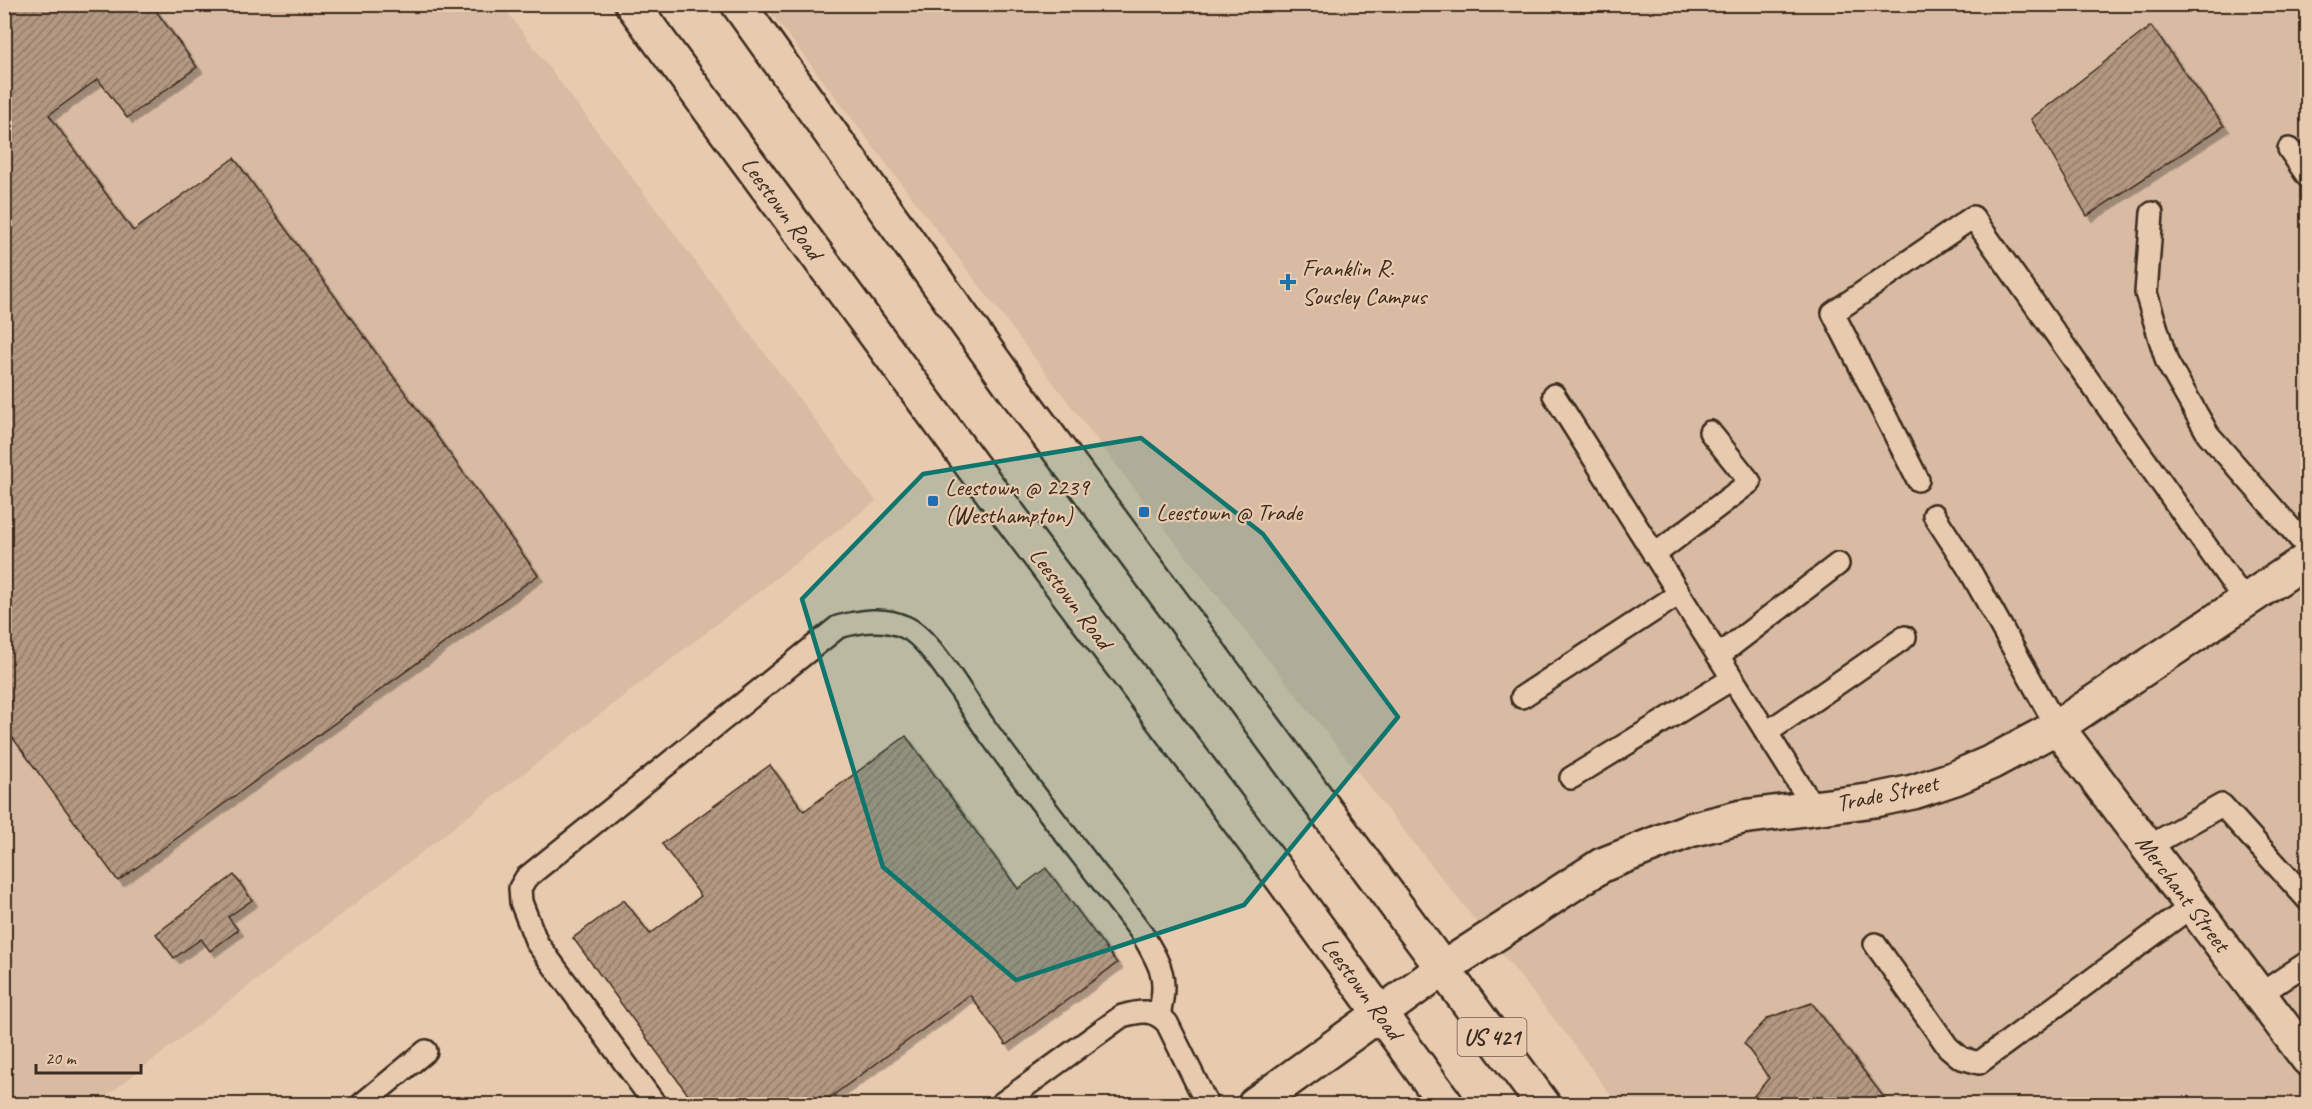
<svg xmlns="http://www.w3.org/2000/svg" width="2312" height="1109" viewBox="0 0 2312 1109" font-family="Caveat,sans-serif">
	<defs>
		<pattern id="building-hatch" width="6" height="6" patternUnits="userSpaceOnUse" patternTransform="scale(1.5)"><rect width="6" height="6" fill="#b39882"/><path d="M-1 1l2-2M0 6l6-6M5 7l2-2" fill="none" stroke="#937c6a"/></pattern>
		<filter id="shadow"><feDropShadow dx="5.5" dy="5.5" stdDeviation="0" flood-color="#0004"/></filter>
	</defs>
	<rect width="100%" height="100%" fill="#e8caaf"/>
	<filter id="ink" filterUnits="userSpaceOnUse"><feTurbulence type="fractalNoise" baseFrequency=".0167" numOctaves="2"/><feDisplacementMap in="SourceGraphic" scale="12" xChannelSelector="R" yChannelSelector="G"/><feConvolveMatrix kernelMatrix="1 2 1 2 8 2 1 2 1" color-interpolation-filters="sRGB"/></filter>
	<g filter="url(#ink)">
		<path fill="#d8bba2" d="M5,5h497l374,496 -780,603h-91z
			M765,5h1542v1099h-690l-48,-66 -381,-479z"/>
		<path fill="url(#building-hatch)" stroke="#3b2a1e" stroke-width="1.5" filter="url(#shadow)" d="M4,4h147l46,63 -70,51 -29,-39 -49,36 84,116 101,-73 304,417 -420,306 -114,-155z
			M2151,26l73,100 -137,90 -56,-97z
			M906,736l112,153 28,-21 71,95 -111,82 -36,-50 -149,109h-126l-122,-166 51,-38 26,34 51,-38 -39,-52 108,-79 34,46z
			M234,875l18,25 -24,17 10,13 -28,21 -9,-12 -27,19 -18,-24z
			M1812,1003l77,101h-142l22,-26 -25,-35 24,-25z"/>
		<g fill="none" stroke-linecap="round" stroke-linejoin="round">
			<defs>
				<path id="lane" d="M2289,149l19,28
					M2152,213l-6,80 21,69 41,72 100,114
					M1554,395l260,413
					M1918,480l-85,-167 140,-96 272,384
					M1934,515l35,54 88,158
					M1654,555l96,-73 -40,-50
					M1718,656l120,-92
					M1522,697l157,-103
					M1766,733l139,-96
					M1571,778l161,-99
					M2148,847l74,-42 86,95
					M1875,944l73,103 13,11 18,5 213,-157
					M2259,995l49,-33
					M362,1104l64,-53
					M655,1104l-118,-161 -16,-41 -1,-14 6,-10 312,-251c22,-6 46,-10 67,0 26,11 61,74 79,99 50,70 105,137 157,206 19,33 28,44 18,82
					M1001,1104l121,-88c18,-5 31,-8 45,7l40,81"/>
				<path id="street" d="M2057,727l251,332
					M1255,1104l187,-135 160,-104 88,-35 52,-13 133,-17 38,-8 42,-14 37,-16 65,-35 251,-168"/>
				<path id="primary" d="M632,4l341,463 308,410 165,227
					M738,4l278,388 527,712"/>
			</defs>
			<use href="#lane" stroke="#3b2a1e" stroke-width="26"/>
			<use href="#street" stroke="#3b2a1e" stroke-width="38"/>
			<use href="#primary" stroke="#3b2a1e" stroke-width="38"/>
			<use href="#lane" stroke="#e8caaf" stroke-width="21"/>
			<use href="#street" stroke="#e8caaf" stroke-width="33"/>
			<use href="#primary" stroke="#e8caaf" stroke-width="33"/>
		</g>
	</g>
	<path fill="#0f766e" fill-opacity="0.2" stroke="#0f766e" stroke-width="4.5" stroke-linejoin="round" d="M1141,438l122,96 135,183 -154,188 -228,75 -133,-113 -81,-268 121,-125z"/>
	<g fill="#1f6fb2" stroke="#e8caaf" stroke-width="2">
		<path d="M1285 273h6v6h6v6h-6v6h-6v-6h-6v-6h6z"/>
		<rect x="927" y="495" width="12" height="12" rx="3"/>
		<rect x="1138" y="506" width="12" height="12" rx="3"/>
	</g>
	<g text-anchor="middle" stroke-width="4.5" stroke-linejoin="round" paint-order="stroke">
		<rect fill="#e8caaf" stroke="#6f5a4a" stroke-width="1.5" x="1457.5" y="1018" width="69" height="38" rx="4.5"/>
		<g font-size="22" font-weight="bold" fill="#3b2a1e">
			<text x="1492" y="1045">US 421</text>
		</g>
		<g font-size="24" fill="#3b2a1e" stroke="#e8caaf">
			<text transform="translate(782 208) rotate(54)" y="8">Leestown Road</text>
			<text transform="translate(1071 598) rotate(53)" y="8">Leestown Road</text>
			<text transform="translate(1887 793) rotate(-12)" y="8">Trade Street</text>
			<text transform="translate(2183 893) rotate(53)" y="8">Merchant Street</text>
			<text transform="translate(1362 988) rotate(54)" y="8">Leestown Road</text>
		</g>
		<g font-size="24" fill="#3b2a1e" stroke="#e8caaf" text-anchor="start">
			<text x="1302" y="276">Franklin R.<tspan x="1302" dy="28">Sousley Campus</tspan></text>
			<text x="945" y="495">Leestown @ 2239<tspan x="945" dy="28">(Westhampton)</tspan></text>
			<text x="1156" y="520">Leestown @ Trade</text>
		</g>
	</g>
	<rect width="2312" height="1109" fill="none" stroke="#e8caaf" stroke-width="24"/>
	<rect x="12" y="12" width="2288" height="1085" fill="none" stroke="#3b2a1e" stroke-width="2" filter="url(#ink)"/>
	<path d="M36 1064v9h105v-9" fill="none" stroke="#3b2a1e" stroke-width="3"/>
	<text x="45" y="1064" font-size="18" fill="#3b2a1e" stroke="#e8caaf" stroke-width="4.5" paint-order="stroke">20 m</text>
</svg>
